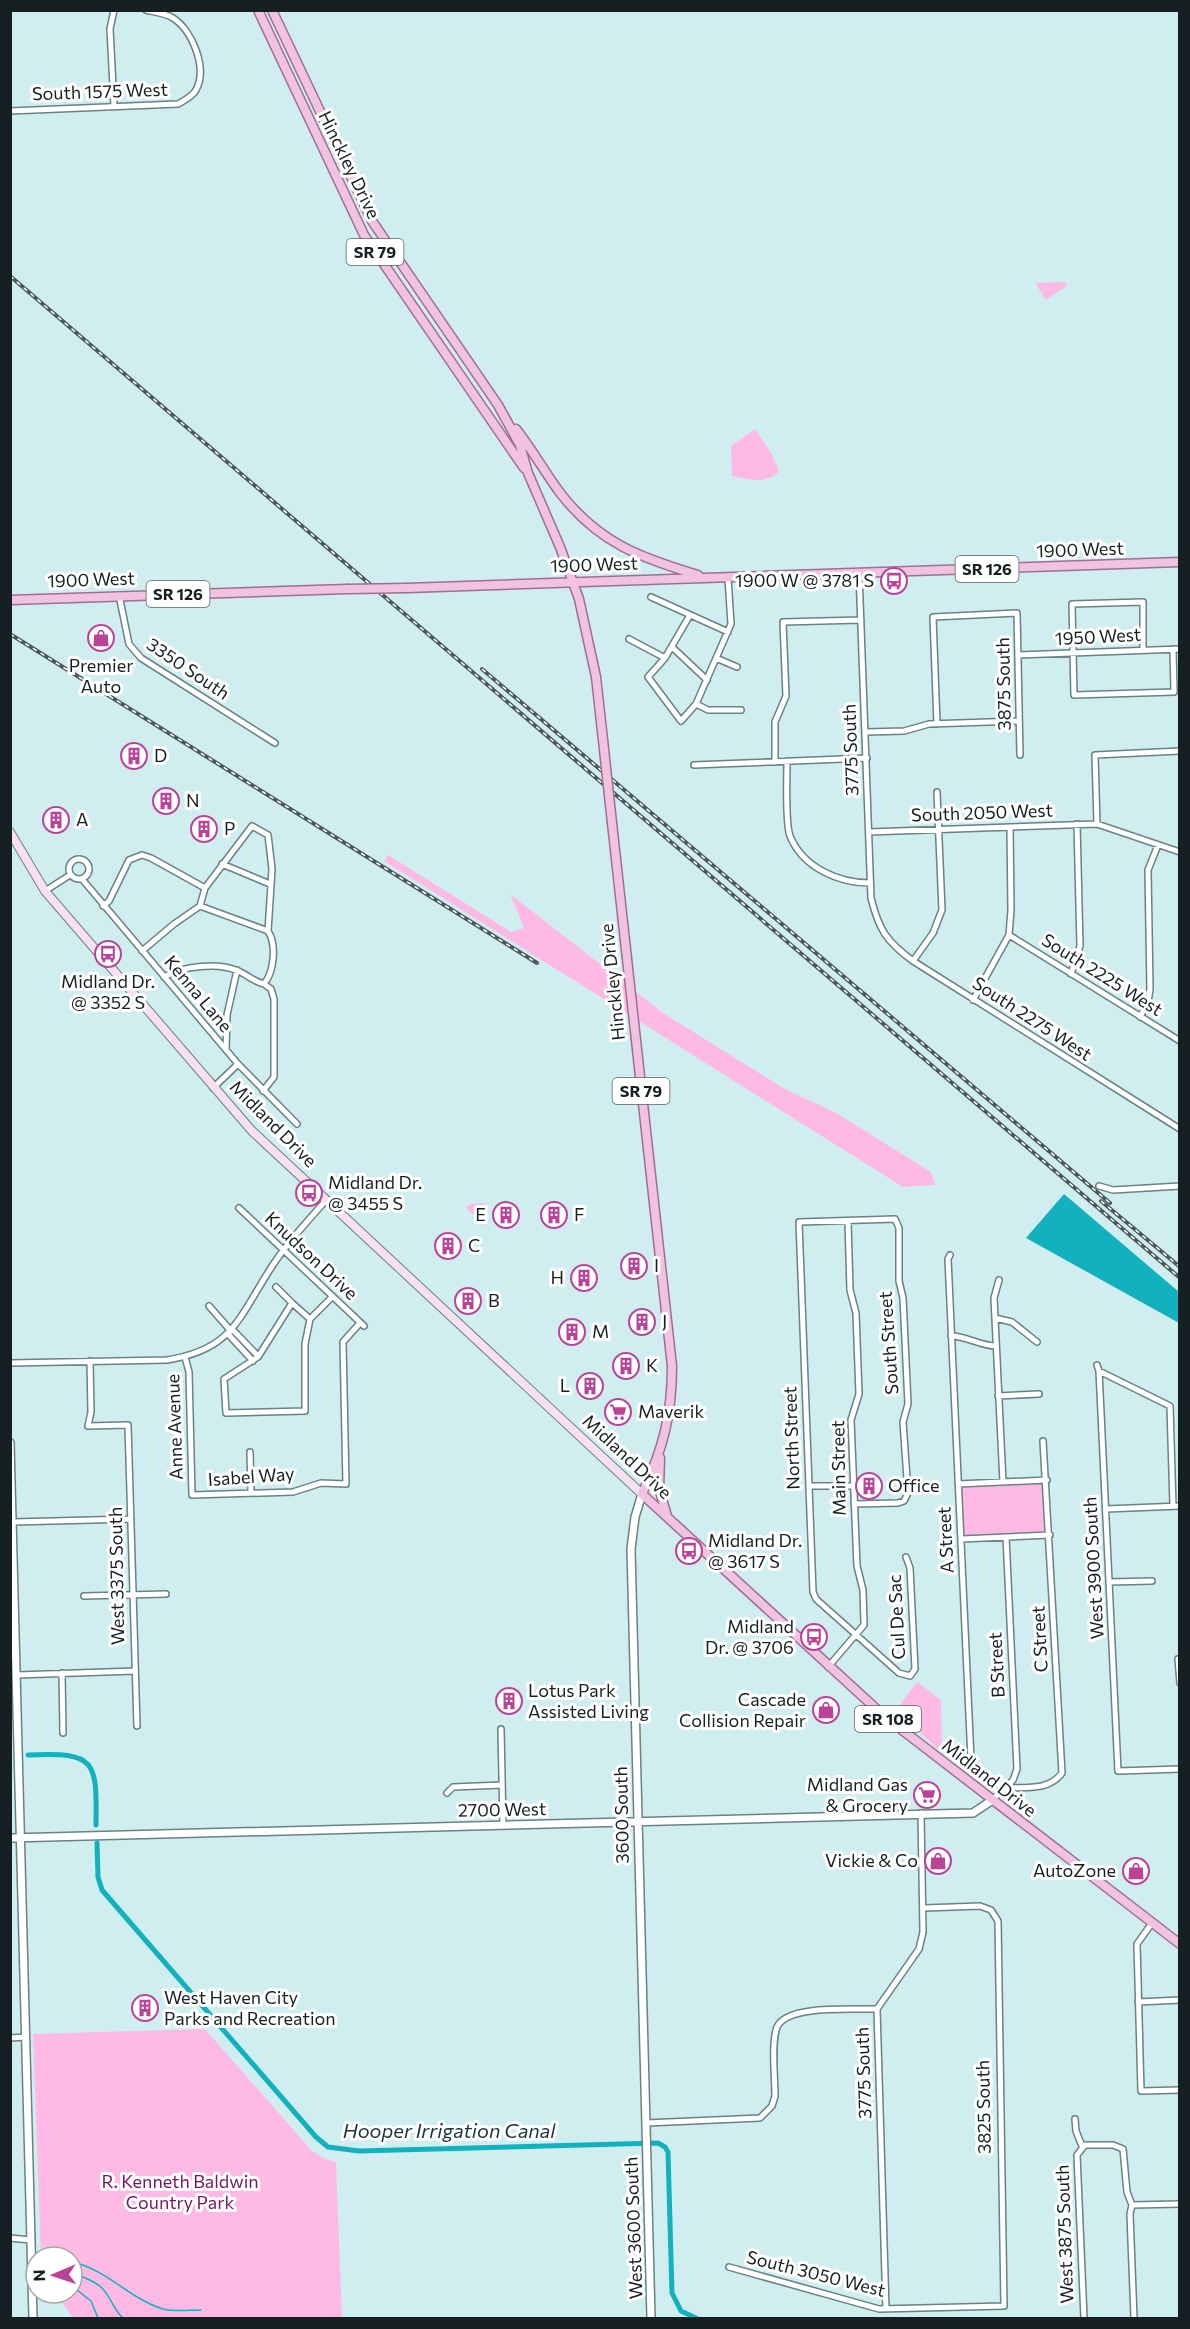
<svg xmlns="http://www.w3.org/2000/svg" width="1190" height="2329" viewBox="0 0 1190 2329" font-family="Commissioner,sans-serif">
	<rect width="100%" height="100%" fill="#d0edf0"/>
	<path fill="#febae5" d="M1065,282l2,4 -21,14 -11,-17z
		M755,429l16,24 8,18c-11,14 -32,8 -47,5l-1,-30z
		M388,855l123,77 13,-4 -14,-34 153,119 122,76 53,25 93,58 4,13 -32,2 -519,-326z
		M485,1203l1,22h-2l-18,-17 4,-4z
		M1045,1482l2,52 -84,4 -2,-53z
		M917,1682l24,18 1,53 -46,-43z
		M205,2029l107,122 13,8 11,3 6,156h-269l-18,-25h17v-36h-31l-8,-223z"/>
	<path fill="#11b1be" d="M1064,1194l115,98v31l-153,-85z"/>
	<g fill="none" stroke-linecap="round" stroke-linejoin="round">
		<path stroke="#11b1be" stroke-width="1.5" d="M72,2262c34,7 58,37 91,47 11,3 26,1 38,1
			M72,2271c10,7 20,8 29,16 10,9 12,23 22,31
			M72,2286l19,15 7,17"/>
		<path stroke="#11b1be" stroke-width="5" d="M28,1755c68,-3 69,5 68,70
			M97,1843l1,34 4,13 214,247 12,10 31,4 299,-8 7,4 3,5 4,141 9,18 15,7"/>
		<defs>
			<path id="minor" d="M114,106l-4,-77 4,-19
				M10,111l168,-7c7,-4 14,-7 18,-14 12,-22 -4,-60 -23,-72 -8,-5 -19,-6 -27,-8
				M859,573l12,325c8,32 15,43 42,63l267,168
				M119,595l10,49 12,14 134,85
				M651,597l77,35
				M690,615l-25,43 -17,19 33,44 15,-17 35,-80 -3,-46
				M629,639l36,19
				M672,647l35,33
				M1143,650v-48l-71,2 2,91 100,-3 -1,-43
				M1018,655l162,-6
				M716,658l21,9
				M696,704l12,6h33
				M937,724l-4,-107 84,-4 3,142
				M866,732l38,-1 25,-7 90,-3
				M787,761c0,17 -2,61 3,75 13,32 49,47 80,47
				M775,762v-40l11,-26 -3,-74 78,-2
				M694,765l173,-7
				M1097,824l-2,-69 85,-4
				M869,832l228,-8 83,28
				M69 869a10 10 0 1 1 20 0a10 10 0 1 1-20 0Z
				M222,864l48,20
				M82,879l156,185 59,60
				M45,891l25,-16
				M103,906l6,-5 20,-41 13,-5 9,3 54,30
				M200,906l68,25
				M1009,935l171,106
				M142,951l32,-27 26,-18 5,-18 47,-62 16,9 4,34 -4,62c9,14 6,41 -4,53l7,5 3,10v78l-11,14
				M913,961l20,-28 9,-23 -5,-118
				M1071,974l9,-28 -3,-122
				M164,977c19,-11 54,-15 74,-6 10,4 16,11 26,13
				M973,1000l36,-65 2,-25 -1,-83
				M1140,1017l8,-15 2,-13 -2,-119 10,-25
				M226,1050l1,-35 10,-45
				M213,1088l25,-24
				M1099,1186l14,4 67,-4
				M239,1208l125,118
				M950,1255l-2,4 23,500 11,15 23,14 -14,13
				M999,1280l-5,18 9,184
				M276,1287l16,16
				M292,1303l18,16 -5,25v67l-79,2 -2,-34 34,-22z
				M209,1306l22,25
				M995,1318l17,4 25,20
				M310,1319l22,-22
				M232,1329l26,27
				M228,1334l25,27
				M951,1336c16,0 29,10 45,10
				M185,1357l4,15 3,123 101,-3 28,-9 25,1 -3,-142 17,-19
				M90,1361l1,51 -3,14 40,-1 9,301
				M10,1363l157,-3c64,-10 71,-40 102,-89 16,-26 38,-49 58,-72
				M1097,1365l2,6 19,400 62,-2
				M1099,1371l71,35 3,100
				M998,1396l41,-2
				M250,1452l1,41
				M958,1484l89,-4
				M809,1486h45
				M854,1504l44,-1 6,-2 4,-8 -5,-71 5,-18 -5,-106 -4,-17v-53l-4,-9 -96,3 14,370 3,7 83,74 11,3 5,-7 -5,-101 -4,-11
				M1106,1509l74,-3
				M13,1522l118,-3
				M961,1539l89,-4
				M1109,1582l43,-1
				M84,1596l82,-2
				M1178,1659l2,24
				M828,1667l36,-42 -1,-35 -6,-24 -6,-146 8,-26 -3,-81 -6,-23 -2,-69
				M62,1673l1,60
				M17,1675l118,-4
				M501,1729l2,96
				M1005,1788c21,-1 44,3 57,-15l-19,-332
				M1005,1788l8,-8 4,-11 -11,-232
				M447,1793l6,-6 49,-2
				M1152,1923l-15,21 4,147 39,-1
				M1138,2002l42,-2
				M10,2038l16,-1
				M1075,2119l1,12 6,15
				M646,2123l114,-5 12,-12 3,-10c0,-18 -4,-53 2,-69 10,-23 77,-17 100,-18
				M1132,2205l48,-1
				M10,2238l21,2
				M729,2267l150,42 125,-3 -6,-385 -7,-11 -11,-4 -56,2
				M886,2309l-9,-300 42,-60 4,-17 -2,-119
				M1084,2318l-7,-163 8,-10h28l10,4 4,43 5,13 -2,9 4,104"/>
			<path id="tertiary" d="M10,1443l23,875
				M642,1494l-7,23 -4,32 20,769
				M10,1838l963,-25 18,-12"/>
			<path id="secondary" d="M10,832l35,59 207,240 390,363"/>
			<path id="primary" d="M258,10l106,225 160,233
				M272,10l100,211 126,184 22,40 8,28 32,74 19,52 17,78 7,63
				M516,429c16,20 29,44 45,65 38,49 80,64 137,81
				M407,588l773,-26
				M10,600l337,-11
				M612,823l60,543c0,49 -9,83 -30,128l242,222 296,228
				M660,1458l-1,30 8,28"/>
		</defs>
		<use href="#minor" stroke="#688285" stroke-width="8"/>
		<use href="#tertiary" stroke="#688285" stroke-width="10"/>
		<use href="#secondary" stroke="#688285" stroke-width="10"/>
		<use href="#primary" stroke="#9f6f91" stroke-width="11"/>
		<use href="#minor" stroke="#fff" stroke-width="5"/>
		<use href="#tertiary" stroke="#fff" stroke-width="7"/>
		<use href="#secondary" stroke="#f8e0f0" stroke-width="8"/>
		<use href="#primary" stroke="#f2c2e1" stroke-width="8"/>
		<defs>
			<path id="rail" d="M10,276l1170,1002
				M10,634l527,329
				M482,669l628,534
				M1101,1201l79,66"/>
		</defs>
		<use href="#rail" stroke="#49585b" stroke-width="4"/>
		<use href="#rail" stroke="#fff" stroke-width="1.5" stroke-dasharray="4.5" stroke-linecap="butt"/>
		<defs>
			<path id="primary-bridge" d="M347,589l60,-1
				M603,740l9,83"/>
		</defs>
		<use href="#primary-bridge" stroke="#9f6f91" stroke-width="11" stroke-linecap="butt"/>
		<use href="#primary-bridge" stroke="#f2c2e1" stroke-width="8"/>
	</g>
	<defs>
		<symbol id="bus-ring" viewBox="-11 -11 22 22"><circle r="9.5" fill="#fff" stroke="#ba4398" stroke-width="1.5"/><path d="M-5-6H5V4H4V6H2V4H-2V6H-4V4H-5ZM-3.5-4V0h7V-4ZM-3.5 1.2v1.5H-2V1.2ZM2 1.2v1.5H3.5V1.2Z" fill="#ba4398"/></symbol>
		<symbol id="shop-ring" viewBox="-11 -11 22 22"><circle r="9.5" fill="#fff" stroke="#ba4398" stroke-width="1.5"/><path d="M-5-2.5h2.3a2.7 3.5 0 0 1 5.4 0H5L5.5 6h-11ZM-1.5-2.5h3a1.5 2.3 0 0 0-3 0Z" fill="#ba4398"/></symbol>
		<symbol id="building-ring" viewBox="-11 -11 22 22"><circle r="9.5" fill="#fff" stroke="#ba4398" stroke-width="1.5"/><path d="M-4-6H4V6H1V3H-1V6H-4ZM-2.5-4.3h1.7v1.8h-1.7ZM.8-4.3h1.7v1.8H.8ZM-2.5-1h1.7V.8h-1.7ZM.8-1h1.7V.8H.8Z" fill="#ba4398"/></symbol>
		<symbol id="supermarket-ring" viewBox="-11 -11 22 22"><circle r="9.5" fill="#fff" stroke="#ba4398" stroke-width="1.5"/><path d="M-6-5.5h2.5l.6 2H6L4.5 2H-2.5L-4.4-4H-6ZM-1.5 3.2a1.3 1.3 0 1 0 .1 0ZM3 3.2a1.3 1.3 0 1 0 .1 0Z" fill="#ba4398"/></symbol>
	</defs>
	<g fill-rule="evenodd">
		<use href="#bus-ring" x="879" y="566" width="30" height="30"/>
		<use href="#shop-ring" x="86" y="623" width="30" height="30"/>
		<use href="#building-ring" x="119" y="741" width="30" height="30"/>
		<use href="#building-ring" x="151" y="786" width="30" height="30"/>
		<use href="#building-ring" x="41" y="805" width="30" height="30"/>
		<use href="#building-ring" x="189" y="814" width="30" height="30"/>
		<use href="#bus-ring" x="93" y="939" width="30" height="30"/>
		<use href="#bus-ring" x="294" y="1178" width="30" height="30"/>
		<use href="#building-ring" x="491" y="1200" width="30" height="30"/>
		<use href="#building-ring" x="539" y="1200" width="30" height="30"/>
		<use href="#building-ring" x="433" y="1231" width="30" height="30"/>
		<use href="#building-ring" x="619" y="1251" width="30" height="30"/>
		<use href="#building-ring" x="569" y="1263" width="30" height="30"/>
		<use href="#building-ring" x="453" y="1286" width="30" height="30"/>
		<use href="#building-ring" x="627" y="1307" width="30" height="30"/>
		<use href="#building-ring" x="557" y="1317" width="30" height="30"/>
		<use href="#building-ring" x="611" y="1351" width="30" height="30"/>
		<use href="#building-ring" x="575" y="1371" width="30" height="30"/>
		<use href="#supermarket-ring" x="603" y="1397" width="30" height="30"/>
		<use href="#building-ring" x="854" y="1471" width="30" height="30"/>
		<use href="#bus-ring" x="674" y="1536" width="30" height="30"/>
		<use href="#bus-ring" x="799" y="1622" width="30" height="30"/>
		<use href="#building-ring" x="494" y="1686" width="30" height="30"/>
		<use href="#shop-ring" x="811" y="1695" width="30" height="30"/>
		<use href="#supermarket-ring" x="912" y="1780" width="30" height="30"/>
		<use href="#shop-ring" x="923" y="1846" width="30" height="30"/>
		<use href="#shop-ring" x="1121" y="1856" width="30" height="30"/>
		<use href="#building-ring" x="130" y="1993" width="30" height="30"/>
	</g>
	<g text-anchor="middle" stroke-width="6" stroke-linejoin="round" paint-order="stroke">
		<g fill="#fff" stroke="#5c6364" stroke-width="1.5">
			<rect x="346.5" y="239" width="57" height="26" rx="4.5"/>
			<rect x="955.5" y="556" width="63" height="26" rx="4.5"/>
			<rect x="146.5" y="581" width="63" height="26" rx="4.5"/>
			<rect x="612.5" y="1078" width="57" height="26" rx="4.5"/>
			<rect x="855" y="1706" width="66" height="26" rx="4.5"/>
		</g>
		<g font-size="16" font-weight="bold" fill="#162022">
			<text x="375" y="258">SR 79</text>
			<text x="987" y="575">SR 126</text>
			<text x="178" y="600">SR 126</text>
			<text x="641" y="1097">SR 79</text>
			<text x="888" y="1725">SR 108</text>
		</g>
		<g font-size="18" fill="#162022" stroke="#fff">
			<text transform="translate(100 92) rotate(-2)" y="6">South 1575 West</text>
			<text transform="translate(349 165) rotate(64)" y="6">Hinckley Drive</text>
			<text transform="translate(1080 550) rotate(-2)" y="6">1900 West</text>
			<text transform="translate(594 565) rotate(-2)" y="6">1900 West</text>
			<text transform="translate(91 580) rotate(-2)" y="6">1900 West</text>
			<text transform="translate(1098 637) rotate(-3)" y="6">1950 West</text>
			<text transform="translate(188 669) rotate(34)" y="6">3350 South</text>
			<text transform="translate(1004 684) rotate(-91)" y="6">3875 South</text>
			<text transform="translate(851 750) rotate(-92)" y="6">3775 South</text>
			<text transform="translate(982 813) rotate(-2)" y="6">South 2050 West</text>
			<text transform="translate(1102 975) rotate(32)" y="6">South 2225 West</text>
			<text transform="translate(613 982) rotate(-96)" y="6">Hinckley Drive</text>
			<text transform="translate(198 994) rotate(50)" y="6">Kenna Lane</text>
			<text transform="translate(1032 1019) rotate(33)" y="6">South 2275 West</text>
			<text transform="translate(273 1124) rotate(45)" y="6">Midland Drive</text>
			<text transform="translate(311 1256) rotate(43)" y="6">Knudson Drive</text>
			<text transform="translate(889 1343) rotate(-94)" y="6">South Street</text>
			<text transform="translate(175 1427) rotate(-92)" y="6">Anne Avenue</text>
			<text transform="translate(792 1438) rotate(-92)" y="6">North Street</text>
			<text transform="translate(627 1457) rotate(43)" y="6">Midland Drive</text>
			<text transform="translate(839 1468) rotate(-91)" y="6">Main Street</text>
			<text transform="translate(251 1477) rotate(-4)" y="6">Isabel Way</text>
			<text transform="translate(946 1540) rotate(-93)" y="6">A Street</text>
			<text transform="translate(1094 1568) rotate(-93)" y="6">West 3900 South</text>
			<text transform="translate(117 1576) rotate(-91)" y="6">West 3375 South</text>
			<text transform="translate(897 1617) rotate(-93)" y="6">Cul De Sac</text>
			<text transform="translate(1040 1639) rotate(-93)" y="6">C Street</text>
			<text transform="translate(997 1665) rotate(-93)" y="6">B Street</text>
			<text transform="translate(989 1778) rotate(38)" y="6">Midland Drive</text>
			<text transform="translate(502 1810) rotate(-1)" y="6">2700 West</text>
			<text transform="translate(622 1815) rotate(-91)" y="6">3600 South</text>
			<text transform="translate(864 2073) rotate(-92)" y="6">3775 South</text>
			<text transform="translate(984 2107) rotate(-91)" y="6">3825 South</text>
			<text transform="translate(634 2228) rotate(-92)" y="6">West 3600 South</text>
			<text transform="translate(1065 2234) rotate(-92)" y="6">West 3875 South</text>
			<text transform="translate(816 2274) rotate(14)" y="6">South 3050 West</text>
		</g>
		<g font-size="18" fill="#162022" stroke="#fff" text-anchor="start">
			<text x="874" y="587" text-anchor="end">1900 W @ 3781 S</text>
			<text x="101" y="672" text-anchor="middle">Premier<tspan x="101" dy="21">Auto</tspan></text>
			<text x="154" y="762">D</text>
			<text x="186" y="807">N</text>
			<text x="76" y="826">A</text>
			<text x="224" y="835">P</text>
			<text x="108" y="988" text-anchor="middle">Midland Dr.<tspan x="108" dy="21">@ 3352 S</tspan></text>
			<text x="328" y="1189">Midland Dr.<tspan x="328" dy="21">@ 3455 S</tspan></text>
			<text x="486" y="1221" text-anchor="end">E</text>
			<text x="574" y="1221">F</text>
			<text x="468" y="1252">C</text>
			<text x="654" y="1272">I</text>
			<text x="564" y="1284" text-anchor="end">H</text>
			<text x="488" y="1307">B</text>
			<text x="662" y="1328">J</text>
			<text x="592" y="1338">M</text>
			<text x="646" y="1372">K</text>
			<text x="570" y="1392" text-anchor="end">L</text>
			<text x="638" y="1418">Maverik</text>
			<text x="888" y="1492">Office</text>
			<text x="708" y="1547">Midland Dr.<tspan x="708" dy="21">@ 3617 S</tspan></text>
			<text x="794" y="1633" text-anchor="end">Midland<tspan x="794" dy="21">Dr. @ 3706</tspan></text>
			<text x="528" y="1697">Lotus Park<tspan x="528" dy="21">Assisted Living</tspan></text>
			<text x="806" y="1706" text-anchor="end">Cascade<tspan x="806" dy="21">Collision Repair</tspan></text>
			<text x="908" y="1791" text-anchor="end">Midland Gas<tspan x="908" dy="21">&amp; Grocery</tspan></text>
			<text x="918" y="1867" text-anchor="end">Vickie &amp; Co</text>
			<text x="1116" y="1877" text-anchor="end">AutoZone</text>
			<text x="164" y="2004">West Haven City<tspan x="164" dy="21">Parks and Recreation</tspan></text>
		</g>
		<g font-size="18" fill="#74175c" stroke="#fff">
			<text x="180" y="2188">R. Kenneth Baldwin<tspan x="180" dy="21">Country Park</tspan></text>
		</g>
		<g font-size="20" font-style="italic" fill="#1e3537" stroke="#fff">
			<text x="449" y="2138">Hooper Irrigation Canal</text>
		</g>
	</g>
	<rect width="1190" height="2329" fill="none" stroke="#162022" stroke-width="24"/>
	<g transform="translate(54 2275) rotate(268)"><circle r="28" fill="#ffffff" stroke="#a2a6a7" stroke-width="1.5"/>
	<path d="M0-4.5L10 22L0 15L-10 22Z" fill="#ba4398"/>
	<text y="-9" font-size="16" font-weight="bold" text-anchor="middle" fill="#162022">N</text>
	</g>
</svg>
